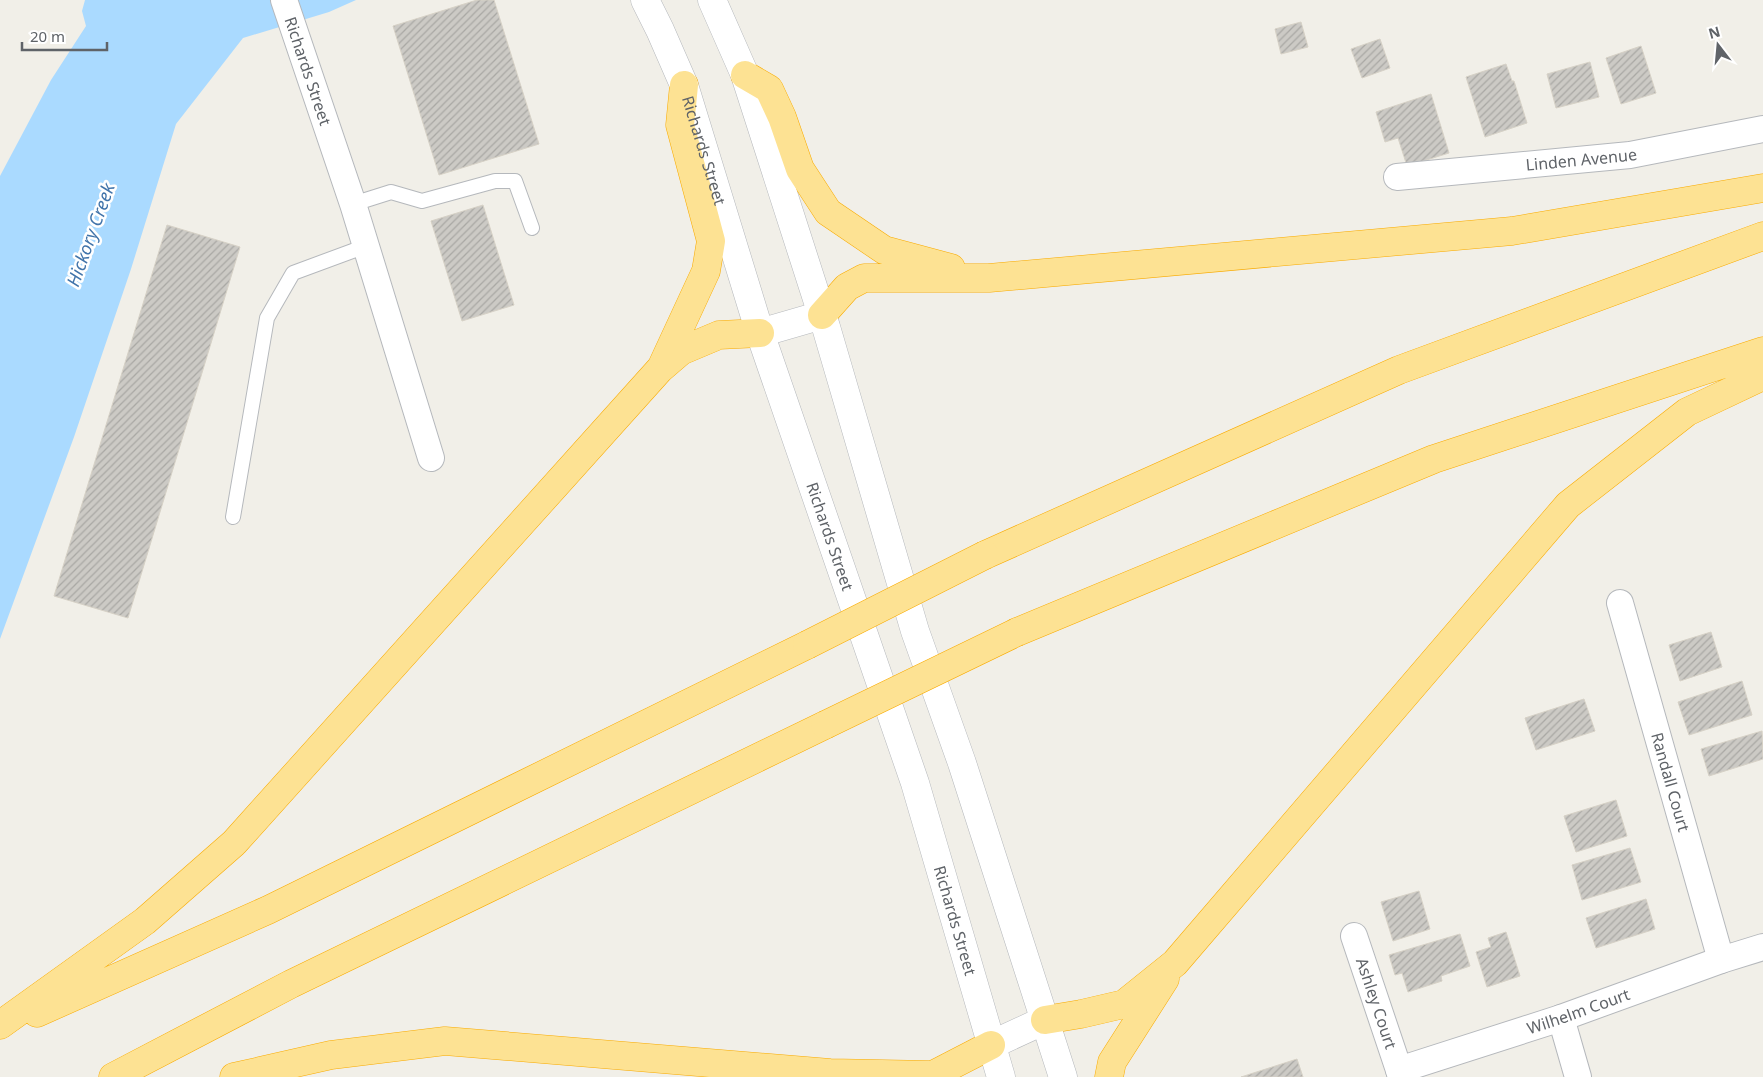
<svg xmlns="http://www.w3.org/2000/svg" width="1763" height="1077" viewBox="0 0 1763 1077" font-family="'Noto Sans',sans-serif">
	<defs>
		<pattern id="building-hatch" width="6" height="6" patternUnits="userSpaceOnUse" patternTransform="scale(1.25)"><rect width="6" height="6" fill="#cccac5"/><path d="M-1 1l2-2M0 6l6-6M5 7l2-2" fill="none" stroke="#a9a8a4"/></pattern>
	</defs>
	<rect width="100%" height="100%" fill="#f1efe8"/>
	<path fill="#aadaff" d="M85,0h271l-27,12 -86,26 -67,86 -45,145 -57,168 -74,202v-463l51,-96 35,-54 -4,-15z"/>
	<path fill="url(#building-hatch)" stroke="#d6d1c6" d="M477,0h17l45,144 -100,31 -46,-149z
		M1301,22l7,25 -27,7 -6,-25z
		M1380,39l10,29 -28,10 -11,-29z
		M1641,46l15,47 -35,11 -15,-46z
		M1590,62l9,35 -43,11 -9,-34z
		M1506,64l6,17h2l13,42 -42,14 -19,-60z
		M1431,94l18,59 -42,13 -9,-28 -13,4 -9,-30z
		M483,205l31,100 -52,16 -31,-100z
		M167,225l73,22 -112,371 -74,-22z
		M1711,632l11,35 -42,14 -11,-36z
		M1742,681l10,34 -63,20 -11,-33z
		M1584,699l11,32 -59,19 -11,-32z
		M1762,731l1,28 -54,17 -8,-27z
		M1616,800l11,36 -51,16 -12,-36z
		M1630,848l11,34 -59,18 -10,-35z
		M1419,891l11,38 -37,12 -12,-39z
		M1646,899l9,30 -59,19 -10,-30z
		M1506,932l14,44 -33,11 -11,-35 15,-5 -3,-9z
		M1460,934l10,32 -29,10 1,5 -34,11 -6,-19 -7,2 -6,-20z
		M1297,1059l6,18h-62z"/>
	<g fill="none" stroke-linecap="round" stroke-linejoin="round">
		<defs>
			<path id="service" d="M353,204l38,-12 31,9 73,-20h20l17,47
				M233,517l34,-199 26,-45 73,-27"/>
			<g id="minor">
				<path id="s1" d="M284,0l69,204 78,254"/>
				<path id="s2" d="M1397,177l233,-22 133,-26"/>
				<path id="s3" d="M1620,603l101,357"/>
				<path id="s4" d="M1354,936l45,134"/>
				<path d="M1561,1018l17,59"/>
				<path id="s5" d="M1401,1077l-2,-7 162,-52 160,-58 42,-13"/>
			</g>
			<g id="tertiary">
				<path id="s6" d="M645,0l15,30 24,55 76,248 155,450 86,294"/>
				<path d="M712,0l33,75 81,252 89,304 47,132 101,314"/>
				<path d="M760,333l62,-18"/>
				<path d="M991,1045l54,-25"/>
			</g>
			<path id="motorway" d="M745,75l24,14 13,28 18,52 28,43 56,38 67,18
				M822,315l25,-28 17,-9h125l523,-47 251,-43
				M662,366l44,-95 5,-30 -31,-116 4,-40
				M985,555l414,-185 364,-134
				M1017,632l417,-173 329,-108
				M37,1013l231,-103 539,-265
				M1045,1020l36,-6 43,-10 51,-41 393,-458 119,-93 76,-36
				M0,1025l145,-104 89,-78 426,-474 21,-18 38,-16 41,-2
				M113,1077l178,-93 534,-259
				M234,1077l97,-22 114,-14 385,32 103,2 58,-30
				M1109,1077l3,-15 53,-83"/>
		</defs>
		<use href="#service" stroke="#b5b8bc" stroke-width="16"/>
		<use href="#minor" stroke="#b5b8bc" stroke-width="28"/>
		<use href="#tertiary" stroke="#b5b8bc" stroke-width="29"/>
		<use href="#motorway" stroke="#f9ab00" stroke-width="29"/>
		<use href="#service" stroke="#fff" stroke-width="14"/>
		<use href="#minor" stroke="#fff" stroke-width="26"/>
		<use href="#tertiary" stroke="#fff" stroke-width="28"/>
		<use href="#motorway" stroke="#fde293" stroke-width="28"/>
		<defs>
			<path id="motorway-bridge" d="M807,645l178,-90
				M825,725l192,-93"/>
		</defs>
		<use href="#motorway-bridge" stroke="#f9ab00" stroke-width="29" stroke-linecap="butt"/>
		<use href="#motorway-bridge" stroke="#fde293" stroke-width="28"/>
	</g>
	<g text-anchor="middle" stroke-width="5" stroke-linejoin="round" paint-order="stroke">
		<g font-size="16" fill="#5f6368" stroke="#fff">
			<text dy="6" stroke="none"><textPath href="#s1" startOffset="75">Richards Street</textPath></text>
			<text dy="6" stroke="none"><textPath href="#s6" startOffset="162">Richards Street</textPath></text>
			<text dy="6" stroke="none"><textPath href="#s2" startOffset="185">Linden Avenue</textPath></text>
			<text dy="6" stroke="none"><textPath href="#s6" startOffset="568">Richards Street</textPath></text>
			<text dy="6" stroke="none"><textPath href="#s3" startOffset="186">Randall Court</textPath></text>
			<text dy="6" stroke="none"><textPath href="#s6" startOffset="972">Richards Street</textPath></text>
			<text dy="6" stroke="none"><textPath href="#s4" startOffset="71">Ashley Court</textPath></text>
			<text dy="6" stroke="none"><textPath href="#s5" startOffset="196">Wilhelm Court</textPath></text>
		</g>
		<g font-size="18" font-style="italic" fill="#4174aa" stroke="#fff">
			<text transform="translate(91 235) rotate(-70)" y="6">Hickory Creek</text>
		</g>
	</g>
	<g transform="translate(1718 45) rotate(344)" stroke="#ffffff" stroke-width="4" paint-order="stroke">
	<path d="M0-4L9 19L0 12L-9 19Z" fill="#5f6368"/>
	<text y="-8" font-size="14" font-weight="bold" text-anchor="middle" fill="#5f6368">N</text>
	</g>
	<path d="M22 42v8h85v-8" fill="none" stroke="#5f6368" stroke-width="2.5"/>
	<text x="30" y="42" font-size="15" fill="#5f6368" stroke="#ffffff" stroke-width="4" paint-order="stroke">20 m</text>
</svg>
